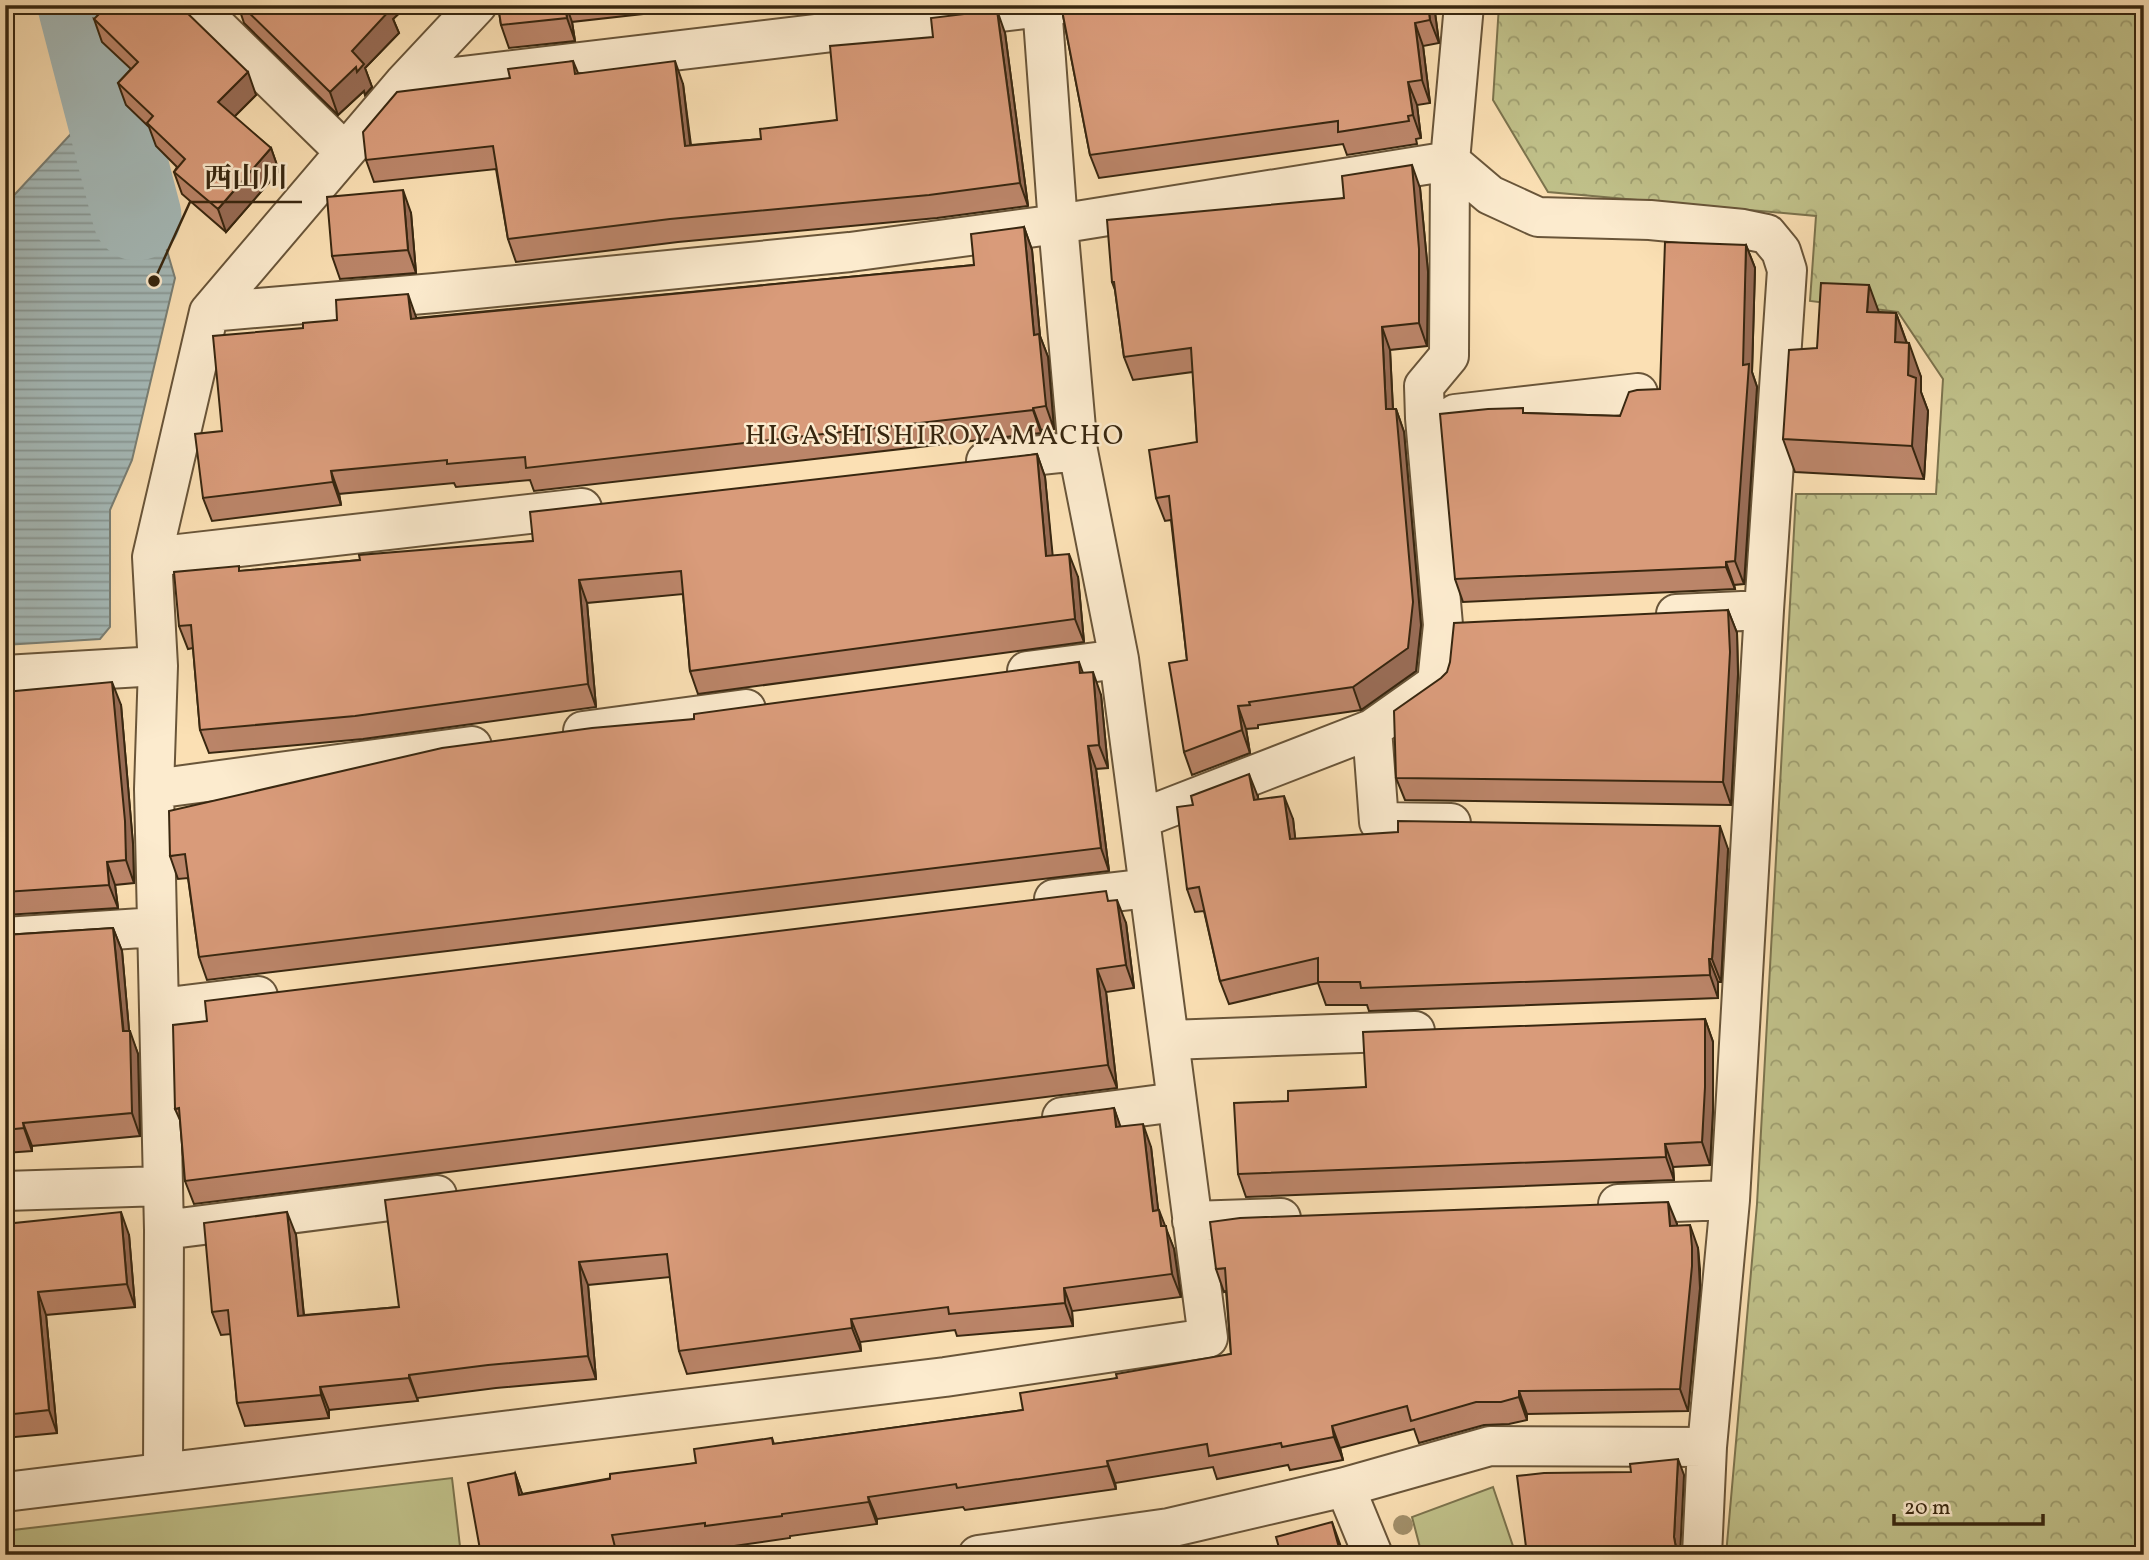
<svg xmlns="http://www.w3.org/2000/svg" width="2149" height="1560" viewBox="0 0 2149 1560" font-family="Vollkorn,'Noto Serif JP',serif">
	<defs>
		<pattern id="forest-crowns" width="20" height="18" patternUnits="userSpaceOnUse" patternTransform="scale(1.75)"><rect width="20" height="18" fill="#c1c28b"/><path d="M2 6a3 3 0 1 1 6 0M12 15a3 3 0 1 1 6 0" fill="none" stroke="#9e9e70"/></pattern>
		<pattern id="water-rules" width="6" height="5" patternUnits="userSpaceOnUse" patternTransform="scale(1.75)"><rect width="6" height="5" fill="#a5bab9"/><path d="M0 2.5h6" fill="none" stroke="#879795"/></pattern>
	</defs>
	<rect width="100%" height="100%" fill="#fbe0b4"/>
	<filter id="stains"><feTurbulence type="fractalNoise" baseFrequency=".00286" numOctaves="4"/><feColorMatrix values="0 0 0 0 .2 0 0 0 0 .09 0 0 0 0 .02 0 0 0 .5 -.17"/></filter>
	<radialGradient id="worn" r=".72"><stop offset=".6" stop-color="#630" stop-opacity="0"/><stop offset="1" stop-color="#630" stop-opacity=".3"/></radialGradient>
	<path fill="url(#forest-crowns)" stroke="#7c744e" stroke-width="2" d="M1499,5h645v1550h-418l31,-351 39,-710h140l7,-115 -45,-67 -88,-11 6,-85 -268,-24 -55,-92z"/>
	<path fill="#c1c28b" stroke="#7c744e" stroke-width="2" d="M452,1478l9,77h-456v-24z
		M1493,1487l23,68h-94l-10,-38z"/>
	<path fill="url(#water-rules)" stroke="#797f75" stroke-width="2" d="M119,87l56,191 -43,182 -22,50v117l-10,12 -95,6v-440l101,-109z"/>
	<g fill="none" stroke-linecap="round" stroke-linejoin="round">
		<path stroke="#a5bab9" stroke-width="89" d="M82,5l55,211"/>
		<defs>
			<path id="street" d="M209,5l-7,7 143,140
				M404,83l654,-78
				M209,312l226,-19 415,-41 208,-28 392,-63 40,34 48,22 112,3 93,9 24,5 14,17 6,19 -23,340 -34,590 -23,247 -5,108
				M1455,414l183,-21
				M986,461l92,-10
				M152,557l430,-49
				M1676,614l88,-4
				M1027,671l92,-12
				M5,675l153,-9
				M1372,729l7,93 72,1
				M583,731l163,-22
				M154,789l318,-43
				M1140,819l232,-90 65,-46 6,-58 -18,-207 -1,-32 25,-30 1,-195 14,-156
				M1054,899l95,-11
				M5,937l152,-10
				M160,1008l98,-12
				M1169,1040l246,-9
				M1062,1117l115,-15
				M5,1191l158,-5
				M1618,1204l112,-4
				M1192,1221l89,-3
				M164,1230l273,-35
				M163,1472l1,-242 -10,-441 4,-123 -6,-109 57,-245 195,-229 73,-78
				M1345,1487l28,68
				M5,1492l940,-115 263,-39 -89,-679 -41,-208 -20,-227 -16,-219
				M978,1555l191,-27 176,-41 145,-41 217,1"/>
		</defs>
		<use href="#street" stroke="#695539" stroke-width="42"/>
		<use href="#street" stroke="#fcebce" stroke-width="38"/>
	</g>
	<circle fill="#a2906b" cx="1403" cy="1525" r="10"/>
	<path fill="#bb8569" stroke="#382710" stroke-width="2" d="M238,5h170l-15,14 6,14 -34,35 7,19 -7,8 -1,-4 -26,24 -94,-92z
		M498,5h226l-152,17 3,19 -66,7 -8,-23z
		M1061,5h373l5,38 -16,3 7,57 -13,2 4,33 -5,1 1,5 -70,11 -4,-11 -244,34 -9,-23z
		M94,19l162,76 -22,22 37,31 8,23 -53,61 -44,-38 -8,-22 3,-5 -21,-21 -7,-19 -23,-22 -8,-22 13,-14 -29,-27z
		M1005,33l23,173 -91,12 -259,24 -162,20 -8,-23 -12,-70 -122,13 -8,-22 144,-82 63,-17 5,12 105,11 8,61 70,-6 76,-19z
		M1420,188l8,84 -1,74 -37,4 3,59h3l8,23 17,193 -5,46 -55,39 -103,15v3l-12,1 4,24 -58,22 -8,-23 3,-92 -16,-140 -6,1 -9,-23 41,-56 -4,-70 -60,8 -9,-23 -9,-67 -3,-8 232,-84z
		M411,213l5,60 -76,6 -8,-23z
		M1024,227l8,23 8,86 8,21 6,72 -13,1v3l-507,58 -4,-11 -74,7 -2,-4 -115,11 2,11 -129,16 -9,-23 19,-67 81,-103 34,-8 79,-3v1l558,-53z
		M1746,245l9,23 -3,104 5,15 -13,197 -10,1 1,4 -272,13 -8,-23 69,-166 96,3 40,-27z
		M1879,312l17,1 11,30 14,34v15l7,19 -4,68 -129,-7 -12,-33 34,-91z
		M1037,454l8,23 7,79 26,21 6,65 -386,52 -8,-23 -7,-77 -96,9 9,104 -233,32 -154,14 -9,-23 -7,-82 -5,1 -9,-23 62,-55 119,-11 173,-19z
		M1728,610l9,23 1,41 -7,131 -326,-5 -9,-22z
		M1079,662l4,11 18,22 7,73 -12,1 13,102 -902,109 -8,-23 -11,-79 -10,1 -8,-23 524,-137z
		M5,692l116,13 12,139 1,39 -19,2 3,23 -113,7z
		M1258,797v3l35,19 2,20 433,10 -7,133h-3v16l-349,13 -2,-6h-41l-8,-22 -89,21 -9,-23 -16,-70 -9,1 -8,-23z
		M1110,901l16,22 8,65 -28,4 11,96 -923,116 -9,-23 -5,-61 -5,-11z
		M113,928l9,23 7,80 9,23 2,82 -108,10v5l-27,2v-218z
		M1705,1019l8,23v68l-3,55 -37,2 1,13 -428,17 -8,-23 50,-73 78,-14z
		M1114,1108l6,19 31,20 7,63 16,39 7,48 -109,14 1,15 -116,10 -2,-6 -95,12 1,9 -174,23 -8,-23 -9,-74 -82,8 8,94 -100,9 -79,10 1,3 -89,9v8l-84,8 -8,-23 -6,-69 -10,1 -9,-23 84,-77 8,80 95,-8z
		M5,1224l124,11 6,72 -89,8 11,118 -52,5z
		M1677,1224v2l21,22 2,21v19l-12,123 -161,3v6l-18,4 -25,1 -65,18 -5,-14 -74,19 3,12 -53,10 -2,-5 -71,14 -4,-12 -98,16 1,6 -151,21 -2,-3 -86,12v5l-87,12v2l-77,11 -1,-3 -71,9h-160l34,-82 7,21 174,-31 76,-25 2,6 249,-34 94,-32 114,-24 -5,-63 -2,1 -8,-23z"/>
	<path fill="#986c55" stroke="#382710" stroke-width="2" d="M382,5h26l-15,14 6,14 -34,35 7,19 -7,8 -1,-4 -26,24 -8,-23 22,-41z
		M565,5h1l6,17 3,19 -8,-23z
		M1428,5h6l5,38 -9,-23z
		M997,10l8,23 23,173 -8,-23z
		M1415,23l8,23 7,57 -8,-23z
		M675,61l8,23 10,85 -8,-23z
		M248,72l8,23 -30,30 -8,-23z
		M1408,82l9,23 4,33 -8,-23z
		M271,148l8,23 -53,61 -8,-23z
		M1412,165l8,23 8,84 -1,74 -8,-23z
		M403,190l8,23 5,60 -8,-23z
		M1024,227l8,23 8,86 8,21 6,72 -8,-23 -12,-71z
		M1746,245l9,23 -3,104 5,15 -13,197 -9,-23z
		M1869,285l12,33 -14,-6z
		M408,294l8,23 3,25 -8,-23z
		M1896,313l12,34 -13,-5z
		M1382,327l8,23 4,82 -8,-23z
		M1909,343l12,34v15l7,19 -4,68 -12,-33 -4,-71z
		M1033,408l8,22v3l-8,-23z
		M1396,409l8,23 17,193 -5,46 -55,39 -8,-23z
		M1037,454l8,23 10,102 -9,-23z
		M331,471l8,23 2,11 -8,-23z
		M1069,554l9,23 6,65 -9,-23z
		M1726,562l8,23 1,4 -9,-22z
		M579,580l8,23 9,104 -8,-23z
		M1728,610l9,23 1,41 -7,131 -8,-23z
		M1093,672l8,23 7,73 -9,-23z
		M112,682l9,23 12,139 1,39 -8,-23z
		M1238,706l8,23 4,24 -8,-23z
		M1088,746l8,23 13,102 -8,-23z
		M1249,774l9,23 4,26 -8,-23z
		M1284,796l9,23 5,43 -8,-23z
		M1720,826l8,23 -7,133 -9,-23z
		M107,862l8,23 3,23 -9,-23z
		M1117,900l9,23 8,65 -8,-23z
		M113,928l9,23 8,90v-10l8,23 2,82 -8,-23z
		M1709,959l9,23v16l-8,-23z
		M1097,969l9,23 11,96 -9,-23z
		M1705,1019l8,23v68l-3,55 -8,-23z
		M1114,1108l8,23 -6,-4z
		M23,1123l9,23v5l-8,-23z
		M1143,1124l8,23 10,87 -8,-23z
		M1665,1144l8,23 1,13 -8,-23z
		M1668,1202l9,22 1,25 -8,-23z
		M1159,1210l15,39 7,48 -9,-23 -11,-48z
		M121,1212l8,23 6,72 -8,-23z
		M287,1212l9,23 10,104 -8,-23z
		M1690,1225l8,23 2,40 -12,123 -8,-22z
		M579,1262l9,23 8,94 -8,-23z
		M1064,1288l8,23 1,15 -8,-23z
		M38,1292l8,23 11,118 -8,-23z
		M851,1319l9,23 1,9 -9,-23z
		M409,1375l8,23 1,3 -9,-23z
		M320,1387l9,23v8l-8,-23z
		M1519,1391l8,23v6l-8,-23z
		M1332,1426l8,22 3,12 -9,-23z
		M1678,1459l6,16 -4,80 -4,-7 -2,-11z
		M1107,1461l8,22 1,6 -8,-23z
		M515,1473l8,23 -4,-1z
		M868,1497l9,22v5l-8,-22z
		M1332,1522l8,22 3,11h-2z"/>
	<path fill="#d99b7a" stroke="#382710" stroke-width="2" d="M108,5h71l69,67 -30,30 53,46 -53,61 -44,-37 11,-13 -38,-36 6,-7 -35,-33 20,-21 -44,-43z
		M241,5h144l5,5 -38,41 12,13 -7,8 -1,-5 -26,25z
		M498,5h67l2,13 -66,7z
		M1061,5h367l2,15 -15,3 7,57 -14,2 5,33 -5,1 1,5 -71,11v-11l-248,34z
		M997,10l23,173 -91,12 -259,24 -162,20 -15,-93 -127,14 -3,-28 34,-40 113,-14 -2,-9 65,-8 2,13 100,-13 10,85 76,-7 -1,-10 77,-9 -7,-74 103,-9 -2,-19z
		M1412,165l7,84v74l-37,4 4,82h10l17,193 -5,46 -55,39 -104,15 1,3 -12,1 4,24 -58,22 -15,-89 18,-3 -18,-164 -13,2 -7,-48 48,-8 -6,-94 -67,9 -10,-75h-2l-5,-62 237,-22 -2,-22z
		M403,190l5,60 -76,6 -5,-59z
		M1024,227l10,108 5,-1 7,72 -13,2v2l-507,58 -1,-11 -78,7v-4l-116,11 2,11 -130,16 -8,-64 27,-3 -9,-95 90,-8v-5l34,-3 -1,-20 72,-6 3,25 563,-54 -3,-31z
		M1665,242l81,3 -3,120 6,-1 -14,197 -9,1v5l-271,12 -15,-165 48,-5 35,-1v5l97,3 9,-24 8,-2 23,-1z
		M1821,283l48,2 -2,27 29,1 -1,29 14,1 -1,32 8,3 -4,68 -129,-7 6,-89 28,-2z
		M1037,454l9,102 23,-2 6,65 -385,52 -9,-100 -102,9 9,104 -233,32 -155,14 -9,-105 -12,1 -5,-54 65,-6v5l121,-11 -1,-5 174,-14 -3,-29z
		M1728,610l2,42 -7,130 -327,-4 -2,-67 47,-33 6,-6 3,-10 4,-39z
		M1079,662l1,11 13,-1 6,73 -11,1 13,102 -902,109 -14,-103 -15,2 -1,-45 273,-63 150,-20 102,-9v-5z
		M112,682l13,139 1,39 -19,2 2,23 -104,7v-200z
		M1249,774l5,26 30,-4 6,43 108,-7v-11l322,5 -8,133h-3l1,16 -349,13 -1,-6h-42v-24l-98,23 -21,-94 -12,2 -10,-82 16,-2 -2,-9z
		M1106,891l2,10 9,-1 9,65 -29,4 11,96 -923,116 -6,-73 -4,1 -2,-84 34,-4 -2,-20z
		M113,928l10,103h7l2,82 -109,10 1,5 -19,2v-195z
		M1705,1019v68l-3,55 -37,2 1,13 -428,17 -4,-71 54,-2v-10l78,-4 -3,-55z
		M1114,1108l2,19 27,-3 10,87 6,-1 2,16h5l6,48 -108,14 1,15 -116,11 -1,-7 -97,12 1,9 -173,23 -12,-97 -88,8 9,94 -100,9 -79,10v3l-89,9 1,8 -84,8 -9,-93 -16,2 -8,-89 83,-11 11,104 101,-9 -14,-107z
		M1668,1202l2,24 20,-1 2,22v19l-12,123 -161,2v6l-18,5h-25l-65,19 -4,-15 -75,20 2,11 -52,10 -1,-4 -72,13 -2,-12 -100,17 1,5 -151,22 -1,-4 -88,13 1,5 -87,12v2l-77,10v-3l-93,12 5,20h-136l-13,-72 47,-10 4,22 91,-16v-5l86,-11 -2,-14 78,-11 1,6 250,-34 -3,-17 97,-15 -1,-4 115,-20 -6,-86 -9,1 -6,-47 30,-4z
		M121,1212l6,72 -89,8 11,118 -44,5v-191z
		M1678,1459l-4,78 2,11 6,7h-155l-10,-79 27,-3 87,-1 -1,-8z
		M1332,1522l9,33h-60l-5,-18z
		M1133,1552l1,3h-13z"/>
	<g text-anchor="middle" stroke-width="5" stroke-linejoin="round" paint-order="stroke">
		<g font-size="28" letter-spacing="2" fill="#382710" stroke="#fcebce">
			<text x="935" y="444">HIGASHISHIROYAMACHO</text>
		</g>
	</g>
	<path fill="none" stroke="#382710" stroke-width="2.5" d="M154 281L190 202H302"/>
	<circle fill="#382710" stroke="#fcebce" stroke-width="2.5" cx="154" cy="281" r="7"/>
	<g font-size="28" text-anchor="middle" font-weight="bold" fill="#382710" stroke="#fcebce" stroke-width="5" stroke-linejoin="round" paint-order="stroke">
		<text x="246" y="187">西山川</text>
	</g>
	<rect width="2149" height="1560" fill="none" stroke="#fbe0b4" stroke-width="28"/>
	<rect x="7" y="7" width="2135" height="1546" fill="none" stroke="#382710" stroke-width="3.5"/>
	<rect x="14" y="14" width="2121" height="1532" fill="none" stroke="#382710" stroke-width="2"/>
	<path d="M1894 1514v10h149v-10" fill="none" stroke="#382710" stroke-width="3.5"/>
	<text x="1904" y="1514" font-size="21" fill="#382710" stroke="#fcebce" stroke-width="5" paint-order="stroke">20 m</text>
	<rect width="100%" height="100%" filter="url(#stains)"/>
	<rect width="100%" height="100%" fill="url(#worn)"/>
</svg>
